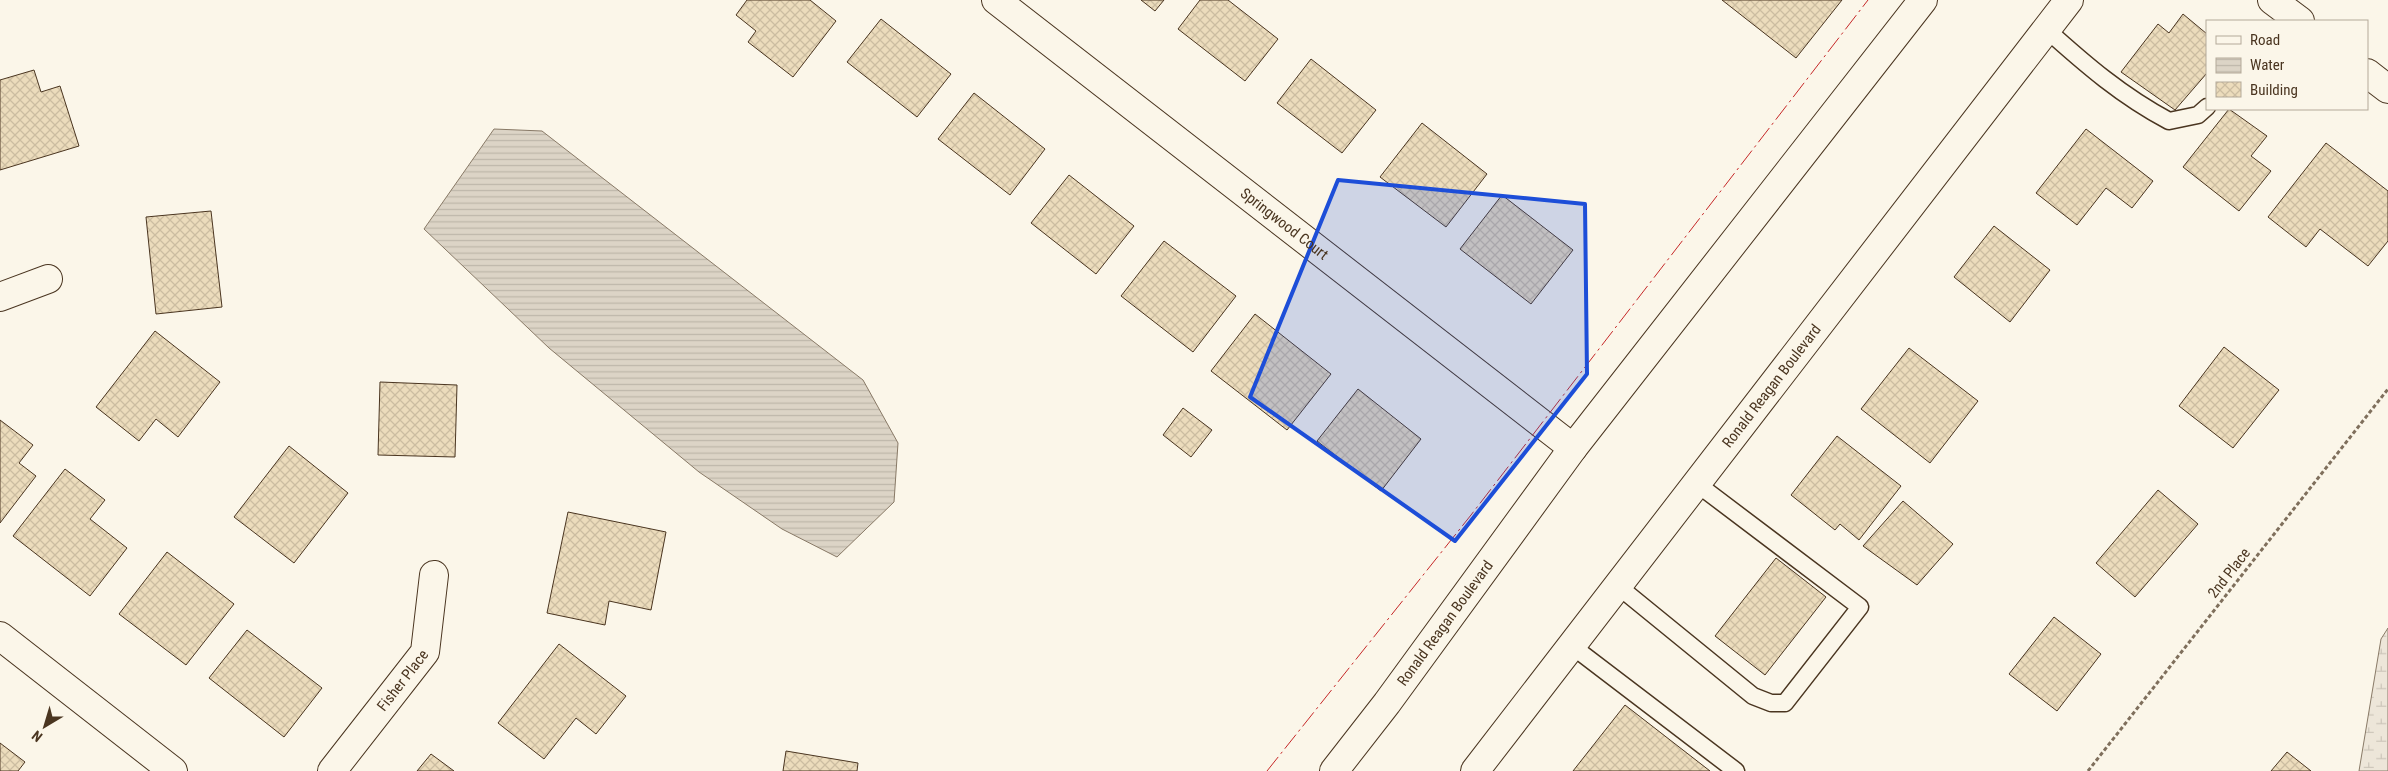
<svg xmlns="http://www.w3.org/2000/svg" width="2388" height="771" viewBox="0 0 2388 771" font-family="'Roboto Condensed',sans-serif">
	<defs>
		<pattern id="wetland-marsh" width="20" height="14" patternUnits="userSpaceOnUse" patternTransform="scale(1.25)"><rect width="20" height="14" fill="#ede6d9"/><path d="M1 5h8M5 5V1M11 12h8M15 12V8" fill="none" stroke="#cdc6ba"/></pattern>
		<pattern id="water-rules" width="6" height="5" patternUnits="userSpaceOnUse" patternTransform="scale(1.25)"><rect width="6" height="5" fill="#dcd4c6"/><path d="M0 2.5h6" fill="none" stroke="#beb7aa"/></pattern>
		<pattern id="building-cross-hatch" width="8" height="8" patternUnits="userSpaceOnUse" patternTransform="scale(1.25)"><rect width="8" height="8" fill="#ecdcbc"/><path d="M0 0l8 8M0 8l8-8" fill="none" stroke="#ccbda1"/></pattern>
	</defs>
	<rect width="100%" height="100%" fill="#fbf6e9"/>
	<path fill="url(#wetland-marsh)" stroke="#887966" d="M2388,628v143h-29l22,-132z"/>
	<path fill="url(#water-rules)" stroke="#887966" d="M494,129l48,2 321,249 35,63 -4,59 -57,55 -55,-28 -83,-57 -150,-124 -125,-119z"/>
	<path fill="url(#building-cross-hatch)" stroke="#4a3520" d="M747,0h63l26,21 -43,56 -45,-35 8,-11 -20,-16z
		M1141,0h23l-9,11z
		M1200,0h28l50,39 -33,42 -67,-52z
		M1722,0h120l-46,58z
		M2183,14l24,20v39l-32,37 -54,-38 37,-48 11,9z
		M881,19l70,55 -34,43 -70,-55z
		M1311,59l65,51 -34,43 -65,-50z
		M34,70l7,22 19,-6 19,60 -79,24v-90z
		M974,93l71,56 -35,46 -72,-56z
		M2229,109l38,27 -16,20 20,15 -32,40 -56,-44z
		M1422,123l65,51 -41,53 -66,-50z
		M2086,129l67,52 -21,27 -26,-20 -29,37 -41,-32z
		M2326,143l62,48v50l-20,25 -48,-37 -14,18 -38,-30z
		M1069,175l65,51 -38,48 -65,-51z
		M1502,195l71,55 -42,54 -71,-55z
		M211,211l11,96 -66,7 -10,-97z
		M1994,226l56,44 -40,52 -56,-45z
		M1164,241l72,55 -43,56 -72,-56z
		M1255,314l76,60 -44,56 -76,-59z
		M155,331l65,51 -42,55 -22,-18 -17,22 -43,-34z
		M2224,347l55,43 -46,58 -54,-42z
		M1909,348l69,53 -48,62 -69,-54z
		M380,382l77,3 -2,72 -77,-2z
		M1358,389l63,50 -40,52 -64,-50z
		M1183,408l29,22 -21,27 -28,-22z
		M0,420l33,25 -14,18 17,13 -36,47z
		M1837,436l64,50 -42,54 -19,-16 -5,6 -44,-35z
		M289,446l59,47 -54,70 -60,-46z
		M65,469l40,31 -15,19 37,29 -37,48 -77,-60z
		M2158,490l40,34 -63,73 -39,-34z
		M1903,501l50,43 -36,41 -54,-39z
		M568,512l98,20 -15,78 -42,-9 -4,24 -58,-12z
		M167,552l67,52 -48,61 -67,-51z
		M1776,558l50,39 -61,78 -50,-39z
		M2054,617l47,37 -44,57 -48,-37z
		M247,630l75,58 -38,49 -75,-59z
		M559,644l67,52 -30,38 -20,-16 -32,41 -46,-36z
		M1625,705l85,66h-137z
		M0,743l25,19 -7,9h-18z
		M786,751l72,12 -1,8h-74z
		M2287,752l24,19h-40z
		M431,754l23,17h-37z"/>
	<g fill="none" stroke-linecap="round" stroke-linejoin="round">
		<defs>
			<path id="lane" d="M2046,29c40,36 76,67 123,92l29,-6 9,-8
				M1618,586l135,110 18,7h14l75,-96 -164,-124
				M1572,646l164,125"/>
			<g id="street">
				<path id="s1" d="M996,0l577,448"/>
				<path d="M2272,0l28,21"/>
				<path d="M2367,73l21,16"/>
				<path d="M0,297l48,-18"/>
				<path d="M0,636l173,135"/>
				<path id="s2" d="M332,771l93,-119 9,-77"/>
			</g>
			<g id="secondary">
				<path id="s3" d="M1334,771l53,-68 186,-255 350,-448"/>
				<path id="s4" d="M1475,771l594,-771"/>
			</g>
		</defs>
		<use href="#lane" stroke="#4a3520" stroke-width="19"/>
		<use href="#street" stroke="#4a3520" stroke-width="30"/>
		<use href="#secondary" stroke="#4a3520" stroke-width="30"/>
		<path stroke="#7f6f5c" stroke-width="3" stroke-dasharray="4 2.5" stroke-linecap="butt" d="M2088,771l300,-382"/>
		<use href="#lane" stroke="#fbf6e9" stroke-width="16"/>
		<use href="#street" stroke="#fbf6e9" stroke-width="28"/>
		<use href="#secondary" stroke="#fbf6e9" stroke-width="28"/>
		<path stroke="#c62828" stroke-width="1" stroke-dasharray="18 4 2.5 4" stroke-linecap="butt" d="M1267,771l204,-256 397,-515"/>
	</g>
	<path fill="#1d4ed8" fill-opacity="0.2" stroke="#1d4ed8" stroke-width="4" stroke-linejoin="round" d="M1338,180l247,24 2,170 -132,167 -205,-144z"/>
	<g text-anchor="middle" stroke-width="4" stroke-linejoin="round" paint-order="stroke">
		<g font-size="15" fill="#4a3520" stroke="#fbf6e9">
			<text dy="5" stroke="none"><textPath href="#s1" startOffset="365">Springwood Court</textPath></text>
			<text dy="5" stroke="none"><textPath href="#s4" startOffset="486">Ronald Reagan Boulevard</textPath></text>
			<text transform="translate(2229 573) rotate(-52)" y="5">2nd Place</text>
			<text dy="5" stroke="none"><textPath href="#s3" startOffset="185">Ronald Reagan Boulevard</textPath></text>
			<text dy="5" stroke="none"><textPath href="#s2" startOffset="115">Fisher Place</textPath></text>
		</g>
	</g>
	<rect x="2206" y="20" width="162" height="90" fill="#fbf6e9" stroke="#b4a999"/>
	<rect x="2216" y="36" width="25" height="8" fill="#fbf6e9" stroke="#b4a999"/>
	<text x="2250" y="45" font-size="15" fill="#4a3520">Road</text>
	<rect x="2216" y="58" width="25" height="15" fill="url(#water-rules)" stroke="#b4a999"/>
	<text x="2250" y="70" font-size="15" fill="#4a3520">Water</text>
	<rect x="2216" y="82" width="25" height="15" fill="url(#building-cross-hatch)" stroke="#b4a999"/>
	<text x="2250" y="95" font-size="15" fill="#4a3520">Building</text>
	<g transform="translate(45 726) rotate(218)" stroke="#fbf6e9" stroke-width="4" paint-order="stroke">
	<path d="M0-4L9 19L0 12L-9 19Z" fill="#4a3520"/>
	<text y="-8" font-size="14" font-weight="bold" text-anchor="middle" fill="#4a3520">N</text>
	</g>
</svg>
